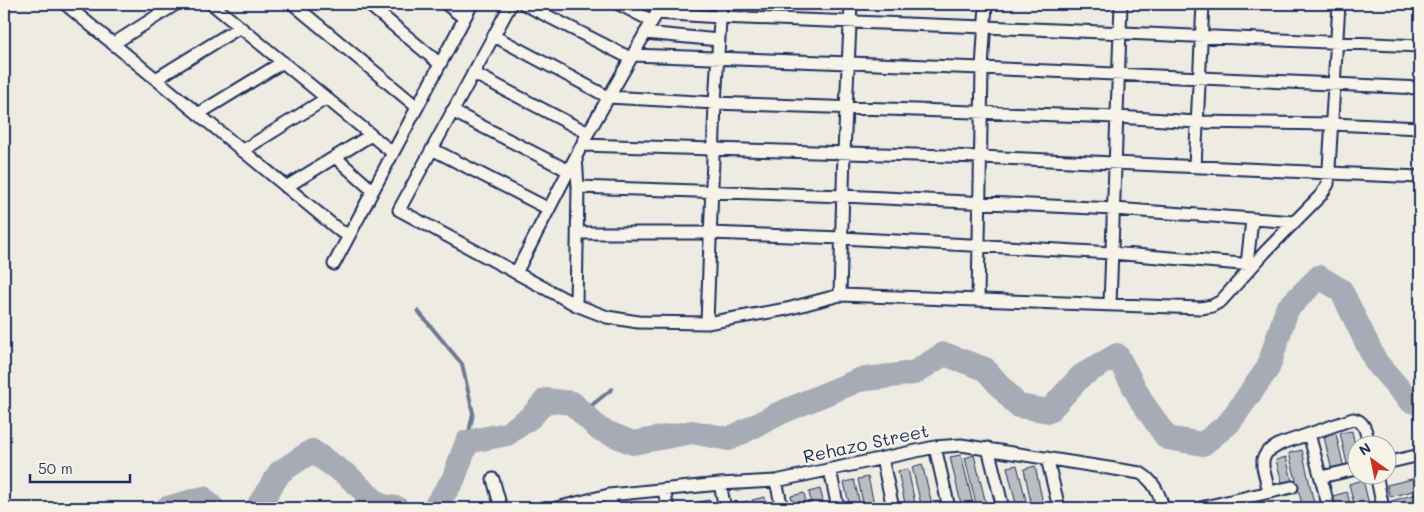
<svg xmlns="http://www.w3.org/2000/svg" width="1424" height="512" viewBox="0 0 1424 512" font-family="Mali,sans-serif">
	<rect width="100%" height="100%" fill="#eeebe2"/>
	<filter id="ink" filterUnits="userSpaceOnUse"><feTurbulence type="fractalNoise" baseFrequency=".02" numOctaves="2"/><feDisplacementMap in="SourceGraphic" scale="10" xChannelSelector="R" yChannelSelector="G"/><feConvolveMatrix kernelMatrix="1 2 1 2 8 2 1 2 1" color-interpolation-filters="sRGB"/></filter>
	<g filter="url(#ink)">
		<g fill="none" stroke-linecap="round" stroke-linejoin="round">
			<path stroke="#6e7992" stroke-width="4" d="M418,311l44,53 11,49 -6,29
				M582,413l30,-24"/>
			<path stroke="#a6abb5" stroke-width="24" d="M167,508l36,-10 10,10
				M257,508l23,-36 32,-21 36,25 31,29 18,3
				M434,508l19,-28 14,-38 40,-8 24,-17 15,-17 26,3 27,26 34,14 59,-11 37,7 51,-26 79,-33 55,-7 30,-19 41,15 33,37 31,5 32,-35 36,-21 25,47 25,36 36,6 26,-21 39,-55 19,-59 32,-32 22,13 35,72 33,38 11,4"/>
		</g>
		<path fill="#babdc2" stroke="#1b2f5e" d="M1352,431l4,19v16l-8,2 -8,-35z
			M1336,434l8,34 -12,3 -8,-34z
			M1302,450l13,58h-12l-14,-55z
			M961,455l13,53h-12l-12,-51z
			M974,455l13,53h-10l-12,-50z
			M1286,457l7,27 -10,2 -7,-26z
			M922,464l11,44h-11l-10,-41z
			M1017,465l11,43h-11l-10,-41z
			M1035,466l9,42h-12l-8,-39z
			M908,469l8,39h-10l-8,-37z
			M868,477l7,31h-11l-6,-29z
			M1420,477v12l-30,8 -3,-12z
			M854,480l7,28h-11l-6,-26z
			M1363,480l7,28h-15l-6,-24z
			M820,489l5,19h-13l-3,-16z
			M1347,492l4,16h-15l-3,-12z
			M804,493l3,15h-13l-3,-12z
			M1420,493v11l-15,4h-12l-2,-7z
			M765,497l2,11h-13l-2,-8z
			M709,500l2,8h-14l-2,-5z
			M748,501l1,7h-14l-1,-4z"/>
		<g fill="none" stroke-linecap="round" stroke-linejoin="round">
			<defs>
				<path id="minor" d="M65,4l275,227 8,3
					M212,4l181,149
					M293,4l124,103
					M368,4l72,60
					M446,4l18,14
					M511,4l-112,206 177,95 31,12 31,5 69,1 80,-14 53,-14 361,13 11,-2 9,-5 45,-50 55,-56 7,-11 11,-180
					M524,4l106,54
					M619,4l33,17
					M656,13l64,4 265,10 435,19
					M645,33l74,7
					M494,36l114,61 107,6 402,14 80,5 135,2 88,4
					M113,44l63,-40
					M632,55l350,13 438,20
					M473,73l115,60
					M156,79l84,-52
					M452,111l117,60
					M198,114l85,-52
					M582,145l399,12 439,20
					M432,149l117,60
					M242,151l85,-53
					M335,157l37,33
					M1195,166l8,-162
					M286,187l85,-52
					M578,187l265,9 271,13 180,13
					M578,233h132l132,5 270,15 141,12
					M334,264l138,-260
					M1247,264l5,-44
					M516,273l72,-140 74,-129
					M840,295l4,-143 7,-148
					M978,299l4,-231 4,-64
					M1110,304l11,-300
					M576,305l2,-118 -2,-30
					M707,323l8,-220 6,-99
					M1309,434l20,74
					M935,447l14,61
					M988,448l15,60
					M882,458l11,50
					M1047,458l12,50
					M1386,463l34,-8
					M830,470l8,38
					M1376,474l7,34
					M1321,477l35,-8
					M493,479l8,29
					M776,481l6,27
					M720,484l5,24
					M664,491l4,17
					M1269,492l-6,-25v-8l4,-7 13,-8 73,-25c13,2 13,15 16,25
					M609,495l3,13
					M556,508l53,-13 111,-11 56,-3 159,-34 26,-2 179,28c14,8 19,20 23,35
					M1200,508l92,-21"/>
			</defs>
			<use href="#minor" stroke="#1b2f5e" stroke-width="15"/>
			<use href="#minor" stroke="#f7f3e8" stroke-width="11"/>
		</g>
	</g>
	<g text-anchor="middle" stroke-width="4.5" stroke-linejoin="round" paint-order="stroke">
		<g font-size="18" fill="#1b2f5e" stroke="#f7f3e8">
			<text transform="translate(866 444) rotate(-12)" y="6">Rehazo Street</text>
		</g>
	</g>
	<rect width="1424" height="512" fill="none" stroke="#f7f3e8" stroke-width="20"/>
	<rect x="10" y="10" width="1404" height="492" fill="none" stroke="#1b2f5e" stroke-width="2" filter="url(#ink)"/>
	<g transform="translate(1372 460) rotate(327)"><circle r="24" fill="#f7f3e8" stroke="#9fa5b1"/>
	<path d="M0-4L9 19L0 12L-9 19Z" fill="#c8321e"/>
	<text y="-8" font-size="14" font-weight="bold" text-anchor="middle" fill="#1b2f5e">N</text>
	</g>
	<path d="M30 474v8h100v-8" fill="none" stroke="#1b2f5e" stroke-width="2.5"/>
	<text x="38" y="474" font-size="15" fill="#1b2f5e" stroke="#f7f3e8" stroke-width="4" paint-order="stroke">50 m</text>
</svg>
